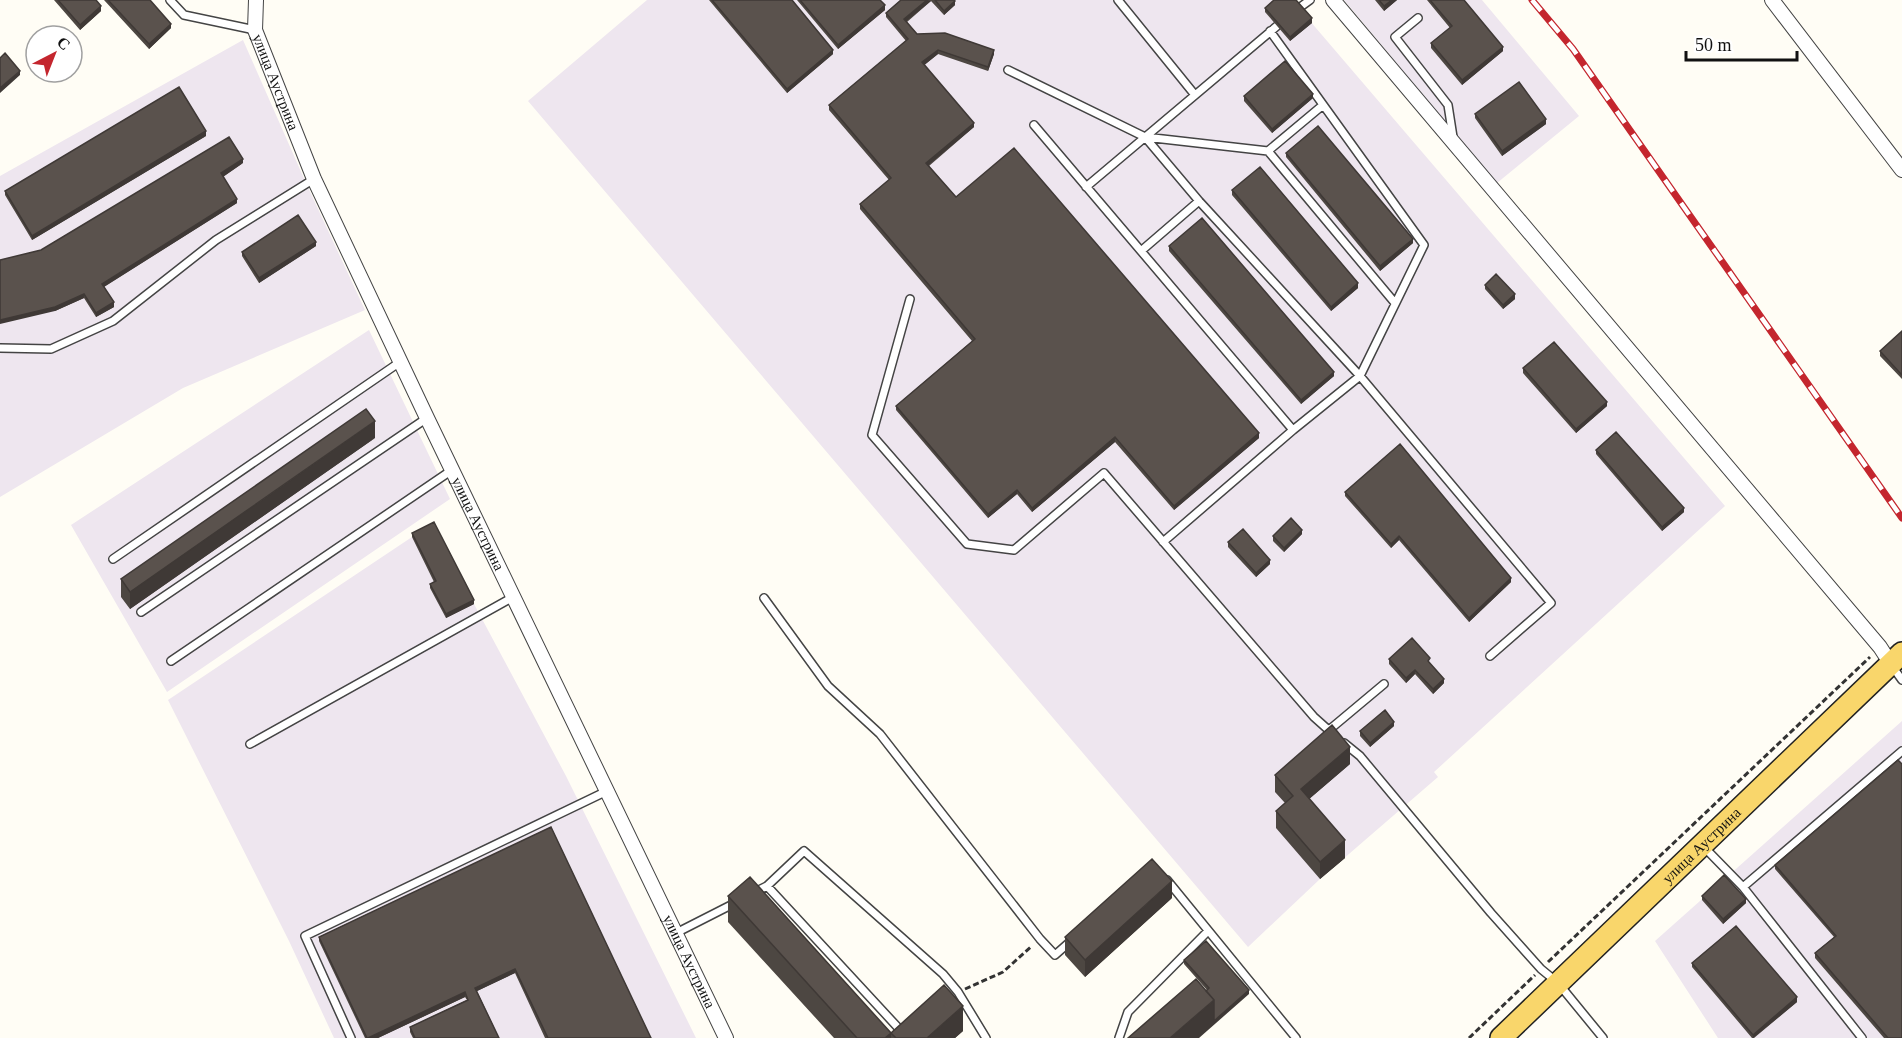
<svg xmlns="http://www.w3.org/2000/svg" width="1902" height="1038" viewBox="0 0 1902 1038" font-family="'Times New Roman',serif">
	<rect width="100%" height="100%" fill="#fffdf5"/>
	<path fill="#eee6ef" d="M647,0h645l433,506 -291,266 4,5 -118,102 -72,68 -720,-846z
		M1344,0h138l97,116 -82,67z
		M243,40l63,143 59,127 -182,78 -183,109v-321z
		M369,330l81,169 -283,193 -96,-167z
		M434,526l40,78 92,172 130,262h-362l-45,-97 -121,-241 244,-163z
		M1902,721v317h-184l-63,-97z"/>
	<g fill="none" stroke-linecap="round" stroke-linejoin="round">
		<defs>
			<path id="lane" d="M170,0l14,15 71,15
				M1118,0l77,95
				M1299,8l11,-8
				M1418,18l-23,19 53,68 5,32
				M1008,70l137,67 54,64
				M1323,105l-55,46 127,152
				M1034,125l259,305 -130,112
				M1145,137l123,14
				M1086,187l191,-161
				M1141,251l58,-50 161,175 64,-131 -154,-214
				M910,299l-38,136 95,109 47,6 90,-77 210,244 19,17
				M0,348l51,1 62,-28 103,-81 98,-61
				M1293,430l67,-54 191,227 -61,53
				M113,559l287,-197
				M764,598l64,88 52,48 160,205 15,16 17,-15
				M141,612l286,-194
				M171,661l281,-191
				M1892,666l10,14
				M1329,730l55,-46
				M1344,743l16,13 131,157 50,56 17,14 45,55
				M250,744l263,-147
				M1703,846l40,41 119,151
				M1167,880l129,158
				M767,886l136,147
				M1743,887l159,-136
				M753,893l14,-7 37,-35 139,123 15,18 28,46
				M676,933l59,-30
				M351,1038l-46,-102 302,-145
				M1119,1038l9,-26 80,-81"/>
			<g id="street">
				<path id="s1" d="M256,0l-1,30 59,149 113,239 299,620"/>
				<path d="M1333,0l547,647 11,17"/>
				<path d="M1772,0l130,170"/>
			</g>
			<g id="primary">
				<path id="s2" d="M1501,1038l401,-385"/>
			</g>
		</defs>
		<use href="#lane" stroke="#444" stroke-width="10"/>
		<use href="#street" stroke="#444" stroke-width="16"/>
		<use href="#primary" stroke="#222" stroke-width="24"/>
		<path stroke="#333" stroke-width="3" stroke-dasharray="6 3" stroke-linecap="butt" d="M1548,962l322,-305
			M965,989l38,-17 29,-26
			M1469,1038l66,-63"/>
		<use href="#lane" stroke="#fff" stroke-width="7"/>
		<use href="#street" stroke="#fff" stroke-width="14"/>
		<use href="#primary" stroke="#f9d66b" stroke-width="21"/>
		<defs>
			<path id="rail" d="M1532,0l41,49 329,469"/>
		</defs>
		<use href="#rail" stroke="#c4262e" stroke-width="7"/>
		<use href="#rail" stroke="#fff" stroke-width="4.5" stroke-dasharray="14" stroke-linecap="butt"/>
	</g>
	<path fill="#4d4742" d="M54,0h42l5,11 -21,19z
		M104,0h46l21,28 -22,21z
		M709,0h83l41,54 -46,39z
		M797,0h83l5,10 -47,39z
		M901,0h53l1,5 -11,10 -13,-14 -24,21 10,12 77,20 -6,17 -50,-17 -14,11 50,62 -45,39 27,31 303,241 -85,72 -59,-68 -83,70 -15,-18 -29,24 -92,-108v-4l76,-65 -112,-132v-5l29,-24 -60,-70v-5l77,-64 -20,-24v-4z
		M1375,0h22l-13,11z
		M1427,0h37l39,51 -41,34 -31,-37v-5l19,-15z
		M1265,8l47,15 -22,18 -25,-29z
		M1244,96l69,2 -41,35 -28,-32z
		M1475,114l71,10 -44,32 -27,-38z
		M206,136l-174,104 -27,-45v-4z
		M1286,153l127,90 -33,28 -94,-114z
		M243,163l-20,14 14,26 -133,84 10,20 -18,10 -12,-19 -29,13 -14,-61z
		M1232,190l126,98 -27,23 -99,-116z
		M316,246l-57,37 -17,-27v-4z
		M1169,246l165,130 -33,28 -132,-153z
		M1485,285l30,14 -12,10 -18,-20z
		M1902,331v48l-22,-23v-5z
		M1523,368l84,38 -31,27 -53,-60z
		M375,438l-245,171 -9,-12v-18z
		M1596,450l88,62 -22,19 -66,-77z
		M1345,492l166,90 -42,40 -70,-82 -8,8 -46,-52z
		M412,533l62,71 -28,14 -16,-30v-4l4,-2 -22,-45z
		M1302,534l-18,18 -11,-11v-5z
		M1228,542l42,22 -14,13 -28,-30z
		M1389,659l41,4 14,20 -11,11 -18,-20 -9,9 -17,-19z
		M1394,726l-24,21 -10,-11v-5z
		M1350,764l-41,35 36,59 -25,21 -44,-51v-17l9,-8 -10,-11v-17z
		M1902,764v274h-18l-69,-80v-5l19,-16 -59,-68v-4z
		M551,827l100,211h-106l-30,-65 -38,18 22,47h-86l-3,-6v-5l57,-27 -2,-3 -87,41h-13l-46,-97v-4z
		M728,896l163,137 72,-2 -8,7h-121l-106,-116z
		M1702,896l44,7 -23,21 -21,-24z
		M1172,898l-87,79 -20,-22v-18z
		M1184,960l65,34 -43,-3 1,-1 -23,-26z
		M1692,963l105,39 -43,36h-2l-60,-71z"/>
	<path fill="#3f3936" d="M927,0l4,1 -27,22v-4z
		M1392,0h5l-13,11v-5z
		M955,1v4l-11,10v-4z
		M885,5v5l-47,39v-4z
		M101,6v5l-21,19v-5z
		M1312,18v5l-22,18v-4z
		M171,24v4l-22,21v-5z
		M1503,47v4l-41,34v-5z
		M833,50v4l-46,39v-4z
		M938,50v4l-16,13v-5z
		M994,50v4l-6,17v-4z
		M20,71v4l-20,18v-5z
		M1313,94v4l-41,35v-4z
		M1546,119v5l-44,32v-5z
		M974,123v4l-48,40v-4z
		M206,131v5l-174,104v-4z
		M243,159v4l-22,15v-5z
		M237,199v4l-135,85v-4z
		M1413,239v4l-33,28v-5z
		M316,242v4l-57,37v-5z
		M1358,283v5l-27,23v-4z
		M84,294v4l-29,13 -55,13v-4z
		M1515,294v5l-12,10v-4z
		M114,302v5l-18,10v-4z
		M1334,372v4l-33,28v-4z
		M1607,402v4l-31,27v-4z
		M375,421v17l-245,171v-17z
		M1259,433v5l-85,72v-4z
		M1115,437v5l-83,70v-4z
		M1017,490v4l-29,24v-4z
		M1684,508v4l-22,19v-4z
		M1302,530v4l-18,18v-4z
		M1399,536v4l-8,8v-4z
		M1270,560v4l-14,13v-4z
		M1511,578v4l-42,40v-4z
		M474,600v4l-28,14v-4z
		M1415,670v4l-9,9v-5z
		M1444,679v4l-11,11v-5z
		M1394,722v4l-24,21v-4z
		M1350,747v17l-49,42v-17z
		M1345,840v18l-25,21v-17z
		M1172,881v17l-87,79v-17z
		M1746,899v4l-23,21v-5z
		M515,969v4l-40,19v-4z
		M1249,990v4l-50,44h-29l44,-38z
		M465,992v5l-87,41h-10z
		M1797,997v5l-44,36v-3z
		M963,1006v25l-8,7h-28z
		M891,1033v5h-6z"/>
	<path fill="#5a524d" stroke="#3f3936" stroke-width="1.5" d="M58,0h38l5,6 -21,19z
		M108,0h42l21,24 -22,20z
		M712,0h80l41,50 -46,39z
		M800,0h80l5,5 -47,40z
		M901,0h26l-23,19 13,15 28,-1 49,17 -6,17 -50,-17 -16,12 52,61 -48,40 30,34 58,-49 245,285 -85,73 -59,-69 -83,71 -15,-18 -29,24 -92,-108 79,-67 -115,-135 31,-26 -62,-73 79,-66 -22,-26z
		M935,0h19l1,1 -11,10z
		M1274,0h22l16,18 -22,19 -25,-29z
		M1379,0h13l-8,6z
		M1430,0h34l39,47 -41,33 -31,-37 21,-17z
		M5,53l15,18 -20,17v-30z
		M1285,61l28,33 -41,35 -28,-33z
		M1519,82l27,37 -44,32 -27,-37z
		M179,87l27,44 -174,105 -27,-45z
		M1318,126l95,113 -33,27 -94,-113z
		M229,137l14,22 -22,14 16,26 -135,85 12,18 -18,11 -12,-19 -29,13 -55,13v-60l41,-10z
		M1260,167l98,116 -27,24 -99,-117z
		M298,215l18,27 -57,36 -17,-26z
		M1202,218l132,154 -33,28 -132,-154z
		M1496,274l19,20 -12,11 -18,-20z
		M1902,331v44l-22,-24z
		M1554,342l53,60 -31,27 -53,-61z
		M366,409l9,12 -245,171 -9,-13z
		M1616,432l68,76 -22,19 -66,-77z
		M1400,444l111,134 -42,40 -70,-82 -8,8 -46,-52z
		M1291,518l11,12 -18,18 -11,-12z
		M434,522l40,78 -28,14 -16,-30 6,-3 -24,-48z
		M1243,529l27,31 -14,13 -28,-31z
		M1412,638l18,20 -2,3 16,18 -11,10 -18,-19 -9,8 -17,-19z
		M1385,710l9,12 -24,21 -10,-12z
		M1332,725l18,22 -49,42 44,51 -25,22 -44,-51 17,-15 -18,-21z
		M1898,760l4,4v274h-14l-73,-85 21,-17 -61,-71z
		M551,827l100,211h-103l-33,-69 -40,19 24,50h-84l-5,-11 58,-27 -3,-8 -97,46h-1l-48,-101z
		M1152,859l20,22 -87,79 -20,-23z
		M1724,875l22,24 -23,20 -21,-23z
		M750,877l141,156 -6,5h-28l-129,-142z
		M1736,926l61,71 -44,38 -61,-72z
		M1206,941l43,49 -35,31v-21l-8,-9 3,-3 -25,-28z
		M1196,979l18,21 -44,38h-42z
		M944,985l19,21 -36,32h-31l-5,-5z"/>
	<g text-anchor="middle" stroke-width="6" stroke-linejoin="round" paint-order="stroke">
		<g font-size="15" fill="#111" stroke="#fff">
			<text dy="5" stroke="none"><textPath href="#s1" startOffset="86">улица Аустрина</textPath></text>
			<text dy="5" stroke="none"><textPath href="#s1" startOffset="572">улица Аустрина</textPath></text>
			<text dy="5" stroke="none"><textPath href="#s2" startOffset="278">улица Аустрина</textPath></text>
			<text dy="5" stroke="none"><textPath href="#s1" startOffset="1058">улица Аустрина</textPath></text>
		</g>
	</g>
	<g transform="translate(54 54) rotate(42)"><circle r="28" fill="#ffffff" stroke="#a0a0a0" stroke-width="1.5"/>
	<path d="M0-4.5L10 22L0 15L-10 22Z" fill="#c4262e"/>
	<text y="-9" font-size="16" font-weight="bold" text-anchor="middle" fill="#111111">С</text>
	</g>
	<path d="M1686 51v9h111v-9" fill="none" stroke="#111111" stroke-width="3"/>
	<text x="1695" y="51" font-size="18" fill="#111111" stroke="#ffffff" stroke-width="4.5" paint-order="stroke">50 m</text>
</svg>
